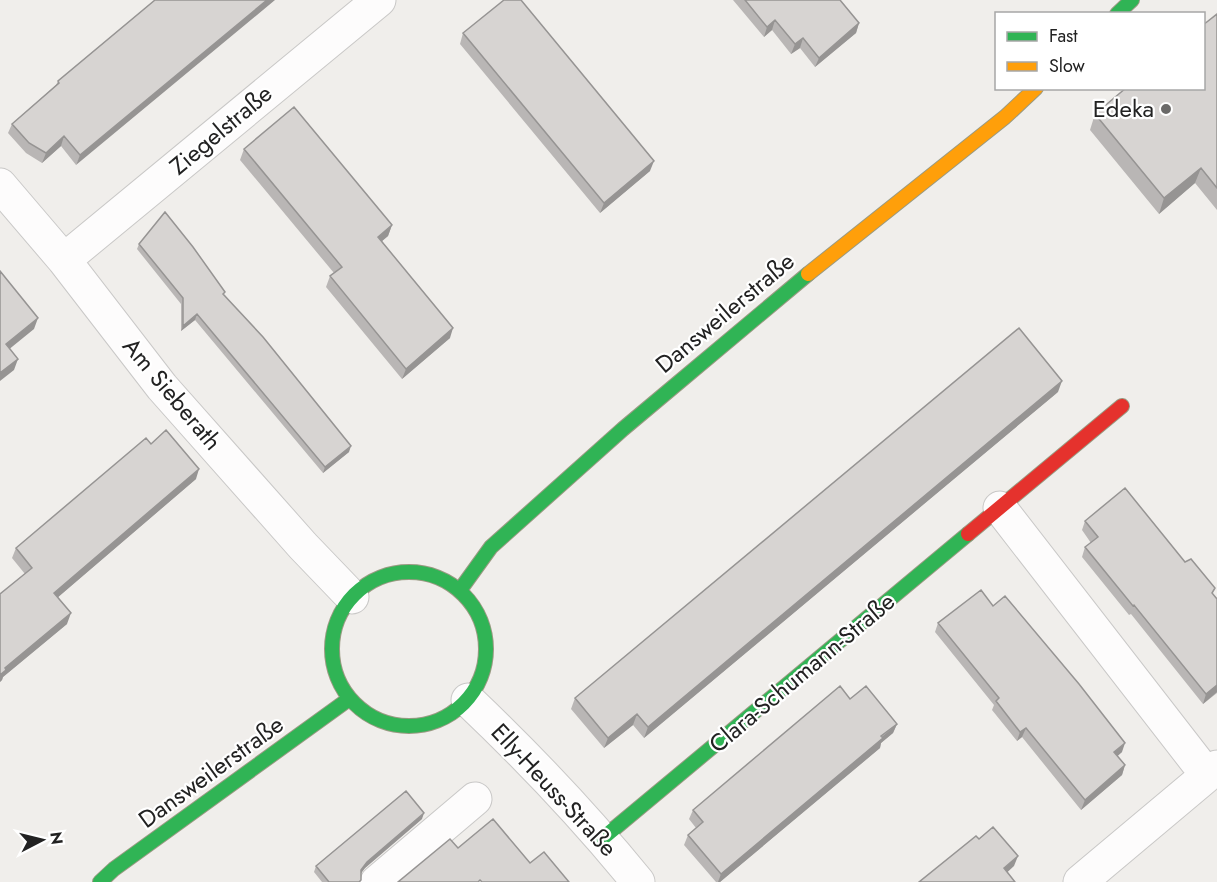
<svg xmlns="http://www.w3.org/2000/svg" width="1217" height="882" viewBox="0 0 1217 882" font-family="Jost,sans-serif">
	<rect width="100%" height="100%" fill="#f0eeeb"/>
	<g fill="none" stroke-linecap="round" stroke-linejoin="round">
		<defs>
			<path id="street" d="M0,185l64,75 98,127 141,159 49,51
				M64,260l315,-260
				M1000,508l207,267
				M468,700c60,57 118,118 170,182
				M377,882l98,-83
				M1080,882l137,-115"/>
			<path id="fast" d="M1117,14l15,-14
				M332 649a77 77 0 1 1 154 0a77 77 0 1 1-154 0Z
				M460,590l31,-43 132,-118 185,-155
				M603,838l365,-304
				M100,882l14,-13 235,-170"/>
			<path id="slow" d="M808,274l197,-157 31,-29"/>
			<path id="jam" d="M968,534l154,-128"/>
		</defs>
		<use href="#street" stroke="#c9c8c7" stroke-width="35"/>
		<use href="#fast" stroke="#999a82" stroke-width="16"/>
		<use href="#slow" stroke="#999a82" stroke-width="16"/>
		<use href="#jam" stroke="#999a82" stroke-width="16"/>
		<use href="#street" stroke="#fdfcfc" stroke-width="33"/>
		<use href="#fast" stroke="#30b455" stroke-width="14"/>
		<use href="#slow" stroke="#ff9f0a" stroke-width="14"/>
		<use href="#jam" stroke="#e5322d" stroke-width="14"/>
	</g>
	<path fill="#b9b6b5" d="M155,0l-79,165 -15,-19 -19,17 -16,-10 -18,-20 4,-9 44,-39 2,-4z
		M733,0h107l19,23 -3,10 -41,34 -15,-19 -9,6 -19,-24 -8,7z
		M1217,14v196l-22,-27 -36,31 -69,-84 5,-16z
		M463,33l187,138 -50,42 -140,-169z
		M244,149l148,76 -4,11 -6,5 68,97 -48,41 -76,-92 4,-11 4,-3 -94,-113z
		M139,244l86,48 -1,2 125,158 -26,21 -128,-153 -14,11v-27l-44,-55z
		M1058,392l-414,346 -11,-13 -29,23 -33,-39 4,-11z
		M151,444l45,35 -139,119 10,26 -64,53 -1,3 -2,2v-88l25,-20 -13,-16 4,-10z
		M1085,521l100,41 32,37v94l-14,11 -72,-90 -2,1 -47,-58 3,-10 6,-4 -9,-13z
		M993,606l129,146 -5,4 8,9 -3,10 -41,35 -59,-73 -5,4 -25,-31 2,-5 -59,-73 3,-9z
		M897,724l-4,9 -12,10 -1,5 -160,134h-4l-32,-37 4,-10 8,-7 -7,-9 4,-9z
		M422,819l-57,49 -4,5 -1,9h-38l-8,-10 2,-6z"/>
	<path fill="#969493" d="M267,0h8l-199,165 4,-10z
		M775,20l-3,10 -8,7 3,-10z
		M859,23l-3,10 -41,34 4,-9z
		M803,38l-3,10 -9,6 4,-10z
		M64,136l-3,10 -19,17 4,-10z
		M654,161l-4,10 -50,42 4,-10z
		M1201,168l-6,15 -36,31 5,-16z
		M392,225l-4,11 -13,11 3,-10z
		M197,314l-2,6 -14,11 2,-5z
		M38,318l-4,11 -32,26 4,-11z
		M453,328l-3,10 -48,41 4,-10z
		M18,359l-4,11 -14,11v-8z
		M1062,381l-4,11 -414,346 4,-11z
		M351,446l-2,6 -26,21 2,-6z
		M199,469l-3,10 -146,125 4,-11z
		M71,613l-4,11 -64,53 -1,3 -2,2v-7l5,-7z
		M1217,685v7l-14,12 3,-10z
		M637,714l-4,11 -29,23 4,-10z
		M897,724l-4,9 -12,10 -1,5 -160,134h-2l3,-8z
		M1026,728l-4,9 -5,4 3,-9z
		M1125,743l-3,9 -11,10 3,-10z
		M1125,765l-3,10 -41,35 4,-10z
		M424,813l-2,6 -57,49 -6,8 2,-6 6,-8z
		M1018,856l-4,10 -14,13 4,-11z"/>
	<path fill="#d7d4d2" stroke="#969493" stroke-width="1.5" d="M155,0h112l-187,155 -16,-19 -18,17 -17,-10 -17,-19 47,-41 -1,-2z
		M504,0h17l133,161 -50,42 -141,-170z
		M745,0h95l19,23 -40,35 -16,-20 -8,6 -20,-24 -8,7z
		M1217,14v174l-16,-20 -37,30 -69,-84 31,-26h77v-63z
		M294,107l98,118 -14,12 75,91 -47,41 -76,-93 12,-9 -98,-118z
		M165,212l28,35 32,45 -2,2 40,43 88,109 -26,21 -128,-153 -14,12v-28l-44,-54z
		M0,271l38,47 -32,26 12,15 -18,14z
		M1019,328l43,53 -414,346 -11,-13 -29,24 -33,-40z
		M166,430l33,39 -145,124 17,20 -66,55 1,2 -6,5v-81l32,-26 -16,-20 130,-110 5,6z
		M1125,488l60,74 6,-3 24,29 -3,5 5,6v86l-11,9 -72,-89 -1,1 -48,-59 13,-10 -13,-16z
		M981,590l12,16 12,-10 74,88 46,59 -11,9 11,13 -40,35 -59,-72 -6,4 -24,-31 3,-3 -61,-75z
		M840,686l10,13 16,-13 31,38 -16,12 2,2 -162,136 -33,-39 15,-13 -10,-12z
		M406,791l18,22 -57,49 -6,8v10l-2,2h-30l-13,-16z
		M493,819l37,44 14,-11 25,30h-87l-2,-2 -2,2h-80l52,-43 8,9z
		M993,827l25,29 -14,12 11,14h-96l57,-46 3,3z"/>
	<circle fill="#6a6968" stroke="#fff" stroke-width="2" cx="1166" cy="109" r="6"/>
	<g text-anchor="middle" stroke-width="4.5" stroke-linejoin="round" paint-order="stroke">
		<g font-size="24" fill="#222" stroke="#fff" text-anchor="end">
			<text x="1154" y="117">Edeka</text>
		</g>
		<g font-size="24" fill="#222" stroke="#fff">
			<text transform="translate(221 130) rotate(-40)" y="8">Ziegelstraße</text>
			<text transform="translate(725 313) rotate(-40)" y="8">Dansweilerstraße</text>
			<text transform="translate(172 394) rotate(50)" y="8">Am Sieberath</text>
			<text transform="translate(802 673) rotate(-40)" y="8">Clara-Schumann-Straße</text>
			<text transform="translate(211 772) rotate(-36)" y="8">Dansweilerstraße</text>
			<text transform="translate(554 790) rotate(47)" y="8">Elly-Heuss-Straße</text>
		</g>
	</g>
	<rect x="995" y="12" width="210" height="78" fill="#ffffff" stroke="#a7a7a7" stroke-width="1.5"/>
	<rect x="1007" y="32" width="30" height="9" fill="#30b455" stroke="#a7a7a7" stroke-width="1.5"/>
	<text x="1049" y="42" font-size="18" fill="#222222">Fast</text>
	<rect x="1007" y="62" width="30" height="9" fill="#ff9f0a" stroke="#a7a7a7" stroke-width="1.5"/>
	<text x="1049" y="72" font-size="18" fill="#222222">Slow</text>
	<g transform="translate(42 840) rotate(83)" stroke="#ffffff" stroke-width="4.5" paint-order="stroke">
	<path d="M0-4.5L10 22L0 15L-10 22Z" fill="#222222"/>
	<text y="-9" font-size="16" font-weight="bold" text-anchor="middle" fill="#222222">N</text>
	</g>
</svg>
